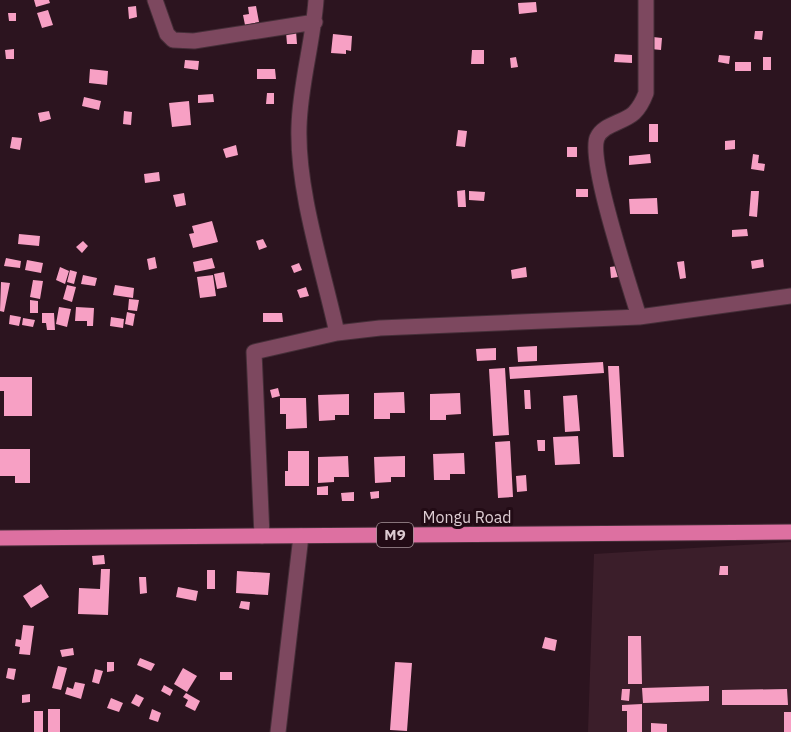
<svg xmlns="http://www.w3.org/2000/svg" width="791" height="732" viewBox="0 0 791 732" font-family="'IBM Plex Sans',sans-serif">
	<rect width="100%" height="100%" fill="#2c141f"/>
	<path fill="#3b1e2a" d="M791,542v190h-203l6,-178z"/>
	<path fill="#f7a0c4" d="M34,0h15l1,3 -14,4z
		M536,2l1,10 -18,2 -1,-11z
		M136,6l1,11 -8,2 -1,-12z
		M256,6l3,16 -14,3 -2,-10 6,-1 -1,-7z
		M48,10l5,15 -11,3 -5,-15z
		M8,13h8v8h-7z
		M296,31l1,13h-10l-1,-12z
		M755,31h8l-1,9 -8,-1z
		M333,34l19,2 -1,15 -5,-1v4l-15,-1z
		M653,37l9,1 -1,12 -10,-1z
		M14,49v10h-8l-1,-9z
		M472,50h12v14h-13z
		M615,54l17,1v8l-18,-1z
		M719,55l11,1 -1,8 -11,-2z
		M516,57l2,10 -7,1 -1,-10z
		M763,57h8v13h-8z
		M185,60l14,1 -1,9 -14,-2z
		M735,62h16v9h-16z
		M90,69l18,2 -1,14 -18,-2z
		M257,69h18l1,10h-19z
		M267,93h7v11h-8z
		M213,94l1,8 -16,1v-8z
		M84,97l17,4 -2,9 -17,-4z
		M189,101l2,24 -19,2 -3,-24z
		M49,111l2,8 -11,3 -2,-9z
		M124,111l8,1 -1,13 -8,-1z
		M649,124h9v18h-9z
		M458,130l9,1 -2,16 -9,-1z
		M12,137l10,1 -2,12 -10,-2z
		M735,140v9l-10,1v-9z
		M236,145l2,10 -12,3 -3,-9z
		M567,147h10v10h-10z
		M650,154l1,9 -22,2v-9z
		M753,154l6,1 -1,8 7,1 -1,7 -13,-2z
		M159,172l1,9 -15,2 -1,-9z
		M576,189h12v8h-12z
		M465,190l1,17h-8l-1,-16z
		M469,191l16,1 -1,9 -15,-1z
		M751,191h8l-2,26 -8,-1z
		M184,193l2,12 -10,2 -3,-12z
		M657,198l1,16h-28l-1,-15z
		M212,221l6,21 -25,6 -4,-14 5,-1 -2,-7z
		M747,229l1,7 -16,1v-7z
		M19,234l21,2 -1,10 -21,-2z
		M263,239l4,8 -8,3 -3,-9z
		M83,241l5,5 -6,7 -6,-6z
		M155,257l2,11 -8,2 -2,-11z
		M6,258l15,3 -1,7 -16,-2z
		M212,258l3,10 -20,4 -2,-10z
		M763,259l1,8 -12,2 -1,-8z
		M27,260l16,3 -2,10 -16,-3z
		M684,261l2,17 -6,1 -3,-17z
		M299,263l3,7 -8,3 -3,-7z
		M617,266l1,11 -7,1 -1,-11z
		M60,267l9,4 -4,13 -9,-4z
		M526,267l1,10 -15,2 -1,-9z
		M70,270l7,2 -3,12 -7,-2z
		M224,272l3,15 -10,2 -3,-15z
		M83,275l14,3 -2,8 -14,-2z
		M213,275l3,21 -16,2 -3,-21z
		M33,280l10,1 -3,18 -10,-2z
		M1,282l9,1 -6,29 -4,-1z
		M67,285l9,2 -4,15 -9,-3z
		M115,285l19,3 -1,10 -20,-3z
		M306,287l3,9 -9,2 -3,-8z
		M129,299l10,1 -2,11 -9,-1z
		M30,300l8,1v12h-8z
		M59,307l12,2 -4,18 -11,-3z
		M76,307l18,1 -1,18h-6v-5h-12z
		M127,312l8,2 -2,12 -8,-2z
		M42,313h12l1,17h-8l-1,-7h-4z
		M263,313h19l1,9h-20z
		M10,315l11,2 -2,9 -10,-2z
		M111,317l13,2 -1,9 -13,-2z
		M23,318l12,2 -2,7 -11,-2z
		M537,346v15l-19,1 -1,-15z
		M496,348v12l-19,1 -1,-12z
		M603,362l1,11 -94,6 -1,-12z
		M608,366h11l5,91h-11z
		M505,368l4,67 -16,1 -4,-67z
		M0,377h32v39h-28v-25h-4z
		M278,388l2,8 -8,2 -2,-8z
		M524,390h6l1,19h-6z
		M404,392l1,21h-15v6h-16v-26z
		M460,393l1,21 -15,1v5h-16v-26z
		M349,394v21h-14v5l-16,1 -1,-26z
		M577,395l3,36 -15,1 -2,-36z
		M280,398h26l1,30 -21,1v-15h-6z
		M578,436l2,28 -25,1 -2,-28z
		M537,440h8v11h-7z
		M510,441l3,56 -15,1 -3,-56z
		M0,449h30v34h-15v-7h-15z
		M288,451h21v35h-24v-15h3z
		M464,453l1,21h-15v6h-16l-1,-26z
		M348,456l1,21h-15v5l-16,1v-26z
		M405,456v21h-14v5l-16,1 -1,-26z
		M526,475l1,16 -10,1 -1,-16z
		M328,486v9h-11v-8z
		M379,491v7l-8,1 -1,-7z
		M354,492v9h-12l-1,-8z
		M104,555l1,9 -12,1 -1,-9z
		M720,566h8v9h-9z
		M101,569h9l-2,46 -30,-1 1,-26 21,1z
		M207,570h8v19h-8z
		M237,571l33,2 -2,22 -32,-2z
		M139,577h7l1,16 -7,1z
		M41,584l8,13 -18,11 -8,-12z
		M178,587l20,4 -2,10 -20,-4z
		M241,601l9,1 -1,8 -10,-2z
		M23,625l11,1 -4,29 -11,-1 1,-7 -5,-1 1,-7 5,1z
		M628,636h13l1,48h-14z
		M545,637l12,3 -2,11 -13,-3z
		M73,648l1,7 -12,2 -2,-7z
		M140,658l15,6 -4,7 -14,-6z
		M107,662h7v9l-7,1z
		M395,662l17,1 -5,68 -17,-1z
		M58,666l9,2 -6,22 -9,-2z
		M8,668l8,1 -2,11 -8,-2z
		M183,668l14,8 -10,16 -13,-8z
		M95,669l8,2 -4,13 -7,-2z
		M220,672h12v8h-12z
		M75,682l10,2 -4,15 -16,-5 2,-7 6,2z
		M164,685l9,5 -3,6 -9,-5z
		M709,686v15l-66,2 -1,-15z
		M622,689h8l-1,12 -8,-1z
		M787,689l1,16h-66v-15z
		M186,693l14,8 -5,10 -10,-5 3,-6 -5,-3z
		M30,694v8l-8,1v-8z
		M136,694l8,4 -5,9 -8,-4z
		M111,698l12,5 -4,9 -12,-4z
		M642,704v28h-15v-21h-5v-6z
		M48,709h12v23h-12z
		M152,709l9,4 -3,9 -9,-3z
		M34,711h9v21h-9z
		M784,712h7v20h-7z
		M651,723l16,1v8h-16z"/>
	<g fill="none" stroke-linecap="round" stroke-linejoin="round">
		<defs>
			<path id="minor" d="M155,0l12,34 6,6 21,1 121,-19
				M316,0c-3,43 -16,84 -17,127 -2,64 24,142 38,206
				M639,317c-9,-31 -51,-155 -42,-179 6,-14 26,-15 37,-25 6,-6 9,-12 12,-20v-93
				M262,536l-8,-184 83,-19 43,-5 259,-11 152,-21
				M278,732l23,-196"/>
			<path id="primary" d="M0,538l791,-6"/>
		</defs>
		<use href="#minor" stroke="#452e38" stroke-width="17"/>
		<use href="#primary" stroke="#452e38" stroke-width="17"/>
		<use href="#minor" stroke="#7d485f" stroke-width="15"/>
		<use href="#primary" stroke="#dd70a1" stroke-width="15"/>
	</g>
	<g text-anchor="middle" stroke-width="6" stroke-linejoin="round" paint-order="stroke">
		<rect fill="#220b15" stroke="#a59299" stroke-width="1.5" x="377" y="523" width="36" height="24" rx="4.5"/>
		<g font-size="15" font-weight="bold" fill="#ddccd2">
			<text x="395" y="540">M9</text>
		</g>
		<g font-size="16" fill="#ddccd2" stroke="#220b15">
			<text x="467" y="523">Mongu Road</text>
		</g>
	</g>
</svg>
